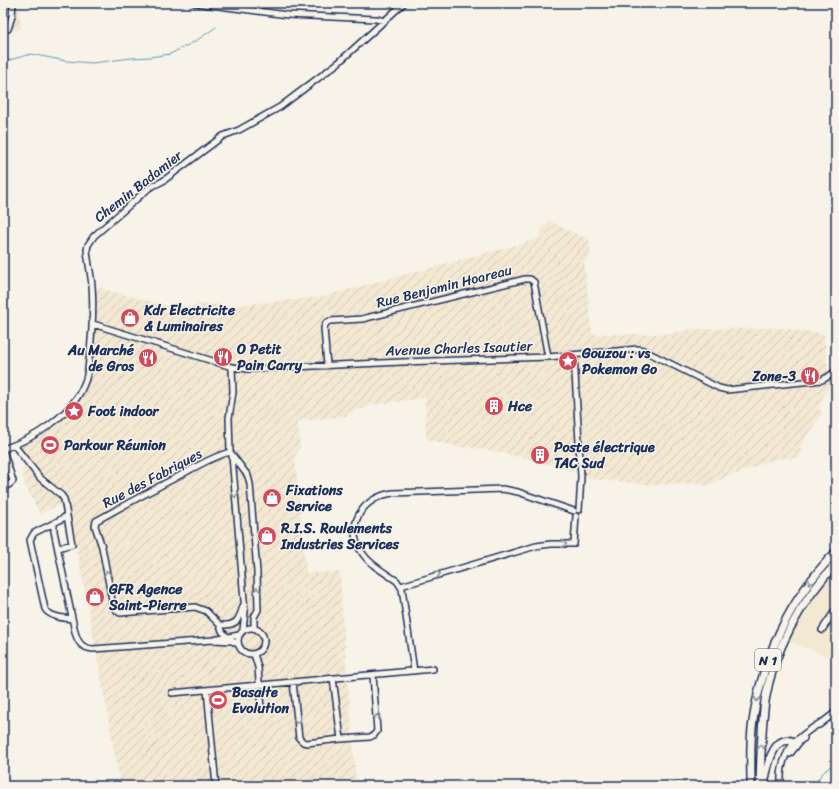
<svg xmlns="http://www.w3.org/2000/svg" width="839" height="789" viewBox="0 0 839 789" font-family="Sriracha,sans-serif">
	<defs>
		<pattern id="industrial-furrows" width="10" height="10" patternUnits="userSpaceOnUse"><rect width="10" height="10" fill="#f3e8d2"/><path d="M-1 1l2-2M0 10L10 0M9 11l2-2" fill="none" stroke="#d0c7b7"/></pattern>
	</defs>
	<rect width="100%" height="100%" fill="#f7f3e8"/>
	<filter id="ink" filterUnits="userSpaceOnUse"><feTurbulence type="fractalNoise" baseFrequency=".025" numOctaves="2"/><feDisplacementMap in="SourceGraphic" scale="8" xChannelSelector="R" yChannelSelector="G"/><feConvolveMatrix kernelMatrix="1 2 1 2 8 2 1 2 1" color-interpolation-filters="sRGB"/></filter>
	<g filter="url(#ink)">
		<path fill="#f3e8d2" d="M836,571v88l-50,-18 34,-52z"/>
		<path fill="url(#industrial-furrows)" d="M3,3h15l3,26 -18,3z
			M549,221l40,19 2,16 -7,6 8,72h77l24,-5 88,-1 43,6 4,38 8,-7v26l-9,-2 -9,19 5,5 -22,31 -1,14 -23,1 -15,4 -17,8 -22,7 -16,8 -12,-3 -39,2 -65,-6 -15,-7 -55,-15 -40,-8 -22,-2 -33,-8 -1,-41 -55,7 -4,3 -16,4 -3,4 -49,5v7l2,19 -5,10 11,116 34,-1 3,54 13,153 -67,7h-168l-53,-285 -28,13 -15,-29 -3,-16 4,-3 -12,-18 23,-10 24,-18 15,-15 12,-21 5,-30 3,-67 71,19h28l7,-3 27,3 92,-9 218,-58 3,-10z
			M836,772v14h-15l12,-12z"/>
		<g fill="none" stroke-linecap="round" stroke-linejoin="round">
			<path stroke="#5f98b0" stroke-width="1" d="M3,60h7l21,-6 35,7 27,2 38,-5 19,-1 20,-3 26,-13 20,-14
				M664,786c9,-4 18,-8 25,0
				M814,786c5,-10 12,-18 22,-23"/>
			<defs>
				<path id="minor" d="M195,3l93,12 88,4 9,2
					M8,29l4,-13 1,-13
					M93,324l139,43 16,2 154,-7 146,-5 90,-8 5,1 76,38 8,2 95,-10 7,-4 7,-5
					M574,356l7,121 -2,33
					M327,366l-3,-38 2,-5 4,-2 32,-2 163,-40h5l4,3 14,75
					M232,367l1,25 -4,26 1,34 18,24 2,8 7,88 1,38 -4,7v11
					M14,445l26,33 21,17 3,4 8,45 -14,4
					M3,449c31,-10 69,-34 81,-65 4,-8 4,-16 5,-24 3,-25 5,-49 3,-74 -1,-12 -4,-24 -5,-36l1,-5 6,-9 55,-48 14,-7 60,-45 16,-6 41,-23 58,-44 66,-60
					M3,450l10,31 -3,3 -7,4
					M232,456l13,156 -2,18
					M67,516l-13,7v8l21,101c3,11 7,16 18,17l120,-9
					M54,523l-20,10 -4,7 15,69c5,8 18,9 27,10
					M401,586l135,-40 15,-2h23l2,-28
					M220,625c16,1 19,-4 23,-19
					M238 641a13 13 0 1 1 26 0a13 13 0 1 1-26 0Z
					M822,630l14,-21
					M227,637l-5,-6 -2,-6 -14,-14 -11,-4 -75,6 -4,-3 -3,-4 -11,-59 -7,-21 1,-5c27,-15 54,-30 81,-44 17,-9 34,-20 53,-25
					M238,644l-6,-3 -19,-1 26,-5
					M254,654l4,13 3,43
					M414,671l-12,-82 -5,-8c-11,-8 -26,-15 -34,-27 -20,-27 -1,-57 30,-61l110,-4 15,3 56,19
					M293,682l6,56 4,4 3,1 35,-4 -8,-61
					M207,690l9,96
					M172,693l261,-24
					M819,725l17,-13
					M341,739l29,-2 4,-2 3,-4 -4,-56
					M790,754l11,-14
					M781,786c-2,-34 14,-48 41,-64"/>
				<path id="highway" d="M751,786c0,-19 -1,-39 1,-58 8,-66 37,-129 84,-176
					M760,786c1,-29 1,-57 5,-85 8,-50 37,-102 71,-137
					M764,786c2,-14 8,-54 30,-44l9,-4"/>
			</defs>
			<use href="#minor" stroke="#1b2f5e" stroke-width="8"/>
			<use href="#highway" stroke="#1b2f5e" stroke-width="10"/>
			<use href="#minor" stroke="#f7f3e8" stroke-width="5"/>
			<use href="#highway" stroke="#f7f3e8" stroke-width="7"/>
		</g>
		<defs><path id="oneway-chevron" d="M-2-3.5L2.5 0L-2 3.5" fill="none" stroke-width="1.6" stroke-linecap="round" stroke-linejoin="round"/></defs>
		<g stroke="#8991a3">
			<use href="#oneway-chevron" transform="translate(235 495) rotate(85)"/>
			<use href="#oneway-chevron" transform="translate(564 544) rotate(3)"/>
			<use href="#oneway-chevron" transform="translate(107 573) rotate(-100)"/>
			<use href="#oneway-chevron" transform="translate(438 574) rotate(-16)"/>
			<use href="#oneway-chevron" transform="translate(810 582) rotate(128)"/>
			<use href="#oneway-chevron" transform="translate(257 590) rotate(-91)"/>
			<use href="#oneway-chevron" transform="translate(757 699) rotate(101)"/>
			<use href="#oneway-chevron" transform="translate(377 717) rotate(-95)"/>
			<use href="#oneway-chevron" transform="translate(297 721) rotate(84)"/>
			<use href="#oneway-chevron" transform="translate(761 747) rotate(-89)"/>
		</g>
	</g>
	<defs>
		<symbol id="shop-disc" viewBox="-11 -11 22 22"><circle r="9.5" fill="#d1495b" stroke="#f7f3e8"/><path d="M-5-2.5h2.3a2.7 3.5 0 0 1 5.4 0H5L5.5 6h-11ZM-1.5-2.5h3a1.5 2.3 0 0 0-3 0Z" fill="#fff"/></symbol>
		<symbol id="restaurant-disc" viewBox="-11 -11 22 22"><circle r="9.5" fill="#d1495b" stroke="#f7f3e8"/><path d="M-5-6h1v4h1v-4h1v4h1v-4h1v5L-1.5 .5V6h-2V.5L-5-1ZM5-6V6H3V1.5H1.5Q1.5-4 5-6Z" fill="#fff"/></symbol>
		<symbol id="sight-disc" viewBox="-11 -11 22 22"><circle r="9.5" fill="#d1495b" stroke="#f7f3e8"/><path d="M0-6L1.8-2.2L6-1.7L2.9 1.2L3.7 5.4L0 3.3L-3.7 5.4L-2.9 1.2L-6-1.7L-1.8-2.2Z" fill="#fff"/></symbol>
		<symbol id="building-disc" viewBox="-11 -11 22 22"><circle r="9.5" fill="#d1495b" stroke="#f7f3e8"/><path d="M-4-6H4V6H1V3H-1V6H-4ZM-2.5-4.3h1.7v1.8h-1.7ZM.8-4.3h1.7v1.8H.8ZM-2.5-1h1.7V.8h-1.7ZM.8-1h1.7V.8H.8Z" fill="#fff"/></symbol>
		<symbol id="stadium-disc" viewBox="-11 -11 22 22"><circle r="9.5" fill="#d1495b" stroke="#f7f3e8"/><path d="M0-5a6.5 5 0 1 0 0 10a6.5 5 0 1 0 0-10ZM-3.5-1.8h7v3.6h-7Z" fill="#fff"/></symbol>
	</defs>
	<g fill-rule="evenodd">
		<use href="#shop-disc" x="119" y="307" width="22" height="22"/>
		<use href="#restaurant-disc" x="212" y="346" width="22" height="22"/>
		<use href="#restaurant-disc" x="137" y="347" width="22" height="22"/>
		<use href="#sight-disc" x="557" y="350" width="22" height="22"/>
		<use href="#restaurant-disc" x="799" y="365" width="22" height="22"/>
		<use href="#building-disc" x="483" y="395" width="22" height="22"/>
		<use href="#sight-disc" x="63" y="400" width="22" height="22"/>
		<use href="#stadium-disc" x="39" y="434" width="22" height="22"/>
		<use href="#building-disc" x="529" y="444" width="22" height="22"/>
		<use href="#shop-disc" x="261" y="487" width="22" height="22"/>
		<use href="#shop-disc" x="256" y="525" width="22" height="22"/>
		<use href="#shop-disc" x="84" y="586" width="22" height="22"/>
		<use href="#stadium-disc" x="207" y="689" width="22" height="22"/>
	</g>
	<g text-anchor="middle" stroke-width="3" stroke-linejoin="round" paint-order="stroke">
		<rect fill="#f7f3e8" stroke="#5d6a87" stroke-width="1" x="755" y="649" width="26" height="22" rx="3"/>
		<g font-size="13" font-weight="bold" fill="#1b2f5e">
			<text x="768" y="665">N 1</text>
		</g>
		<g font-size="14" fill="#1b2f5e" stroke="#f7f3e8">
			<text transform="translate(138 186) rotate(-38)" y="5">Chemin Badamier</text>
			<text transform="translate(444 286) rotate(-14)" y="5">Rue Benjamin Hoareau</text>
			<text transform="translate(459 348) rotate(-2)" y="5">Avenue Charles Isautier</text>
			<text transform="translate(152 478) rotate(-28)" y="5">Rue des Fabriques</text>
		</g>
		<g font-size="14" font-weight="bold" fill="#1b2f5e" stroke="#f7f3e8" text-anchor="start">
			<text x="144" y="315">Kdr Electricite<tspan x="144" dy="16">&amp; Luminaires</tspan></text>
			<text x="237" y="354">O Petit<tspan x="237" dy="16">Pain Carry</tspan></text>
			<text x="134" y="355" text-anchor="end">Au Marché<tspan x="134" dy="16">de Gros</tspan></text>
			<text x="582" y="358">Gouzou : vs<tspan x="582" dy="16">Pokemon Go</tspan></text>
			<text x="796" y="381" text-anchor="end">Zone-3</text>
			<text x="508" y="411">Hce</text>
			<text x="88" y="416">Foot indoor</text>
			<text x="64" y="450">Parkour Réunion</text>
			<text x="554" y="452">Poste électrique<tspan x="554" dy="16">TAC Sud</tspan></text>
			<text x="286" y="495">Fixations<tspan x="286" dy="16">Service</tspan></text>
			<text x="281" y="533">R.I.S. Roulements<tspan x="281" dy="16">Industries Services</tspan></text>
			<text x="109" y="594">GFR Agence<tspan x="109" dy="16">Saint-Pierre</tspan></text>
			<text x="232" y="697">Basalte<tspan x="232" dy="16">Evolution</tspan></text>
		</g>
	</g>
	<rect width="839" height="789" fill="none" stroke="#f7f3e8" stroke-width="16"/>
	<rect x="8" y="8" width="823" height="773" fill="none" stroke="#1b2f5e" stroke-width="1.5" filter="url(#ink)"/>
</svg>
